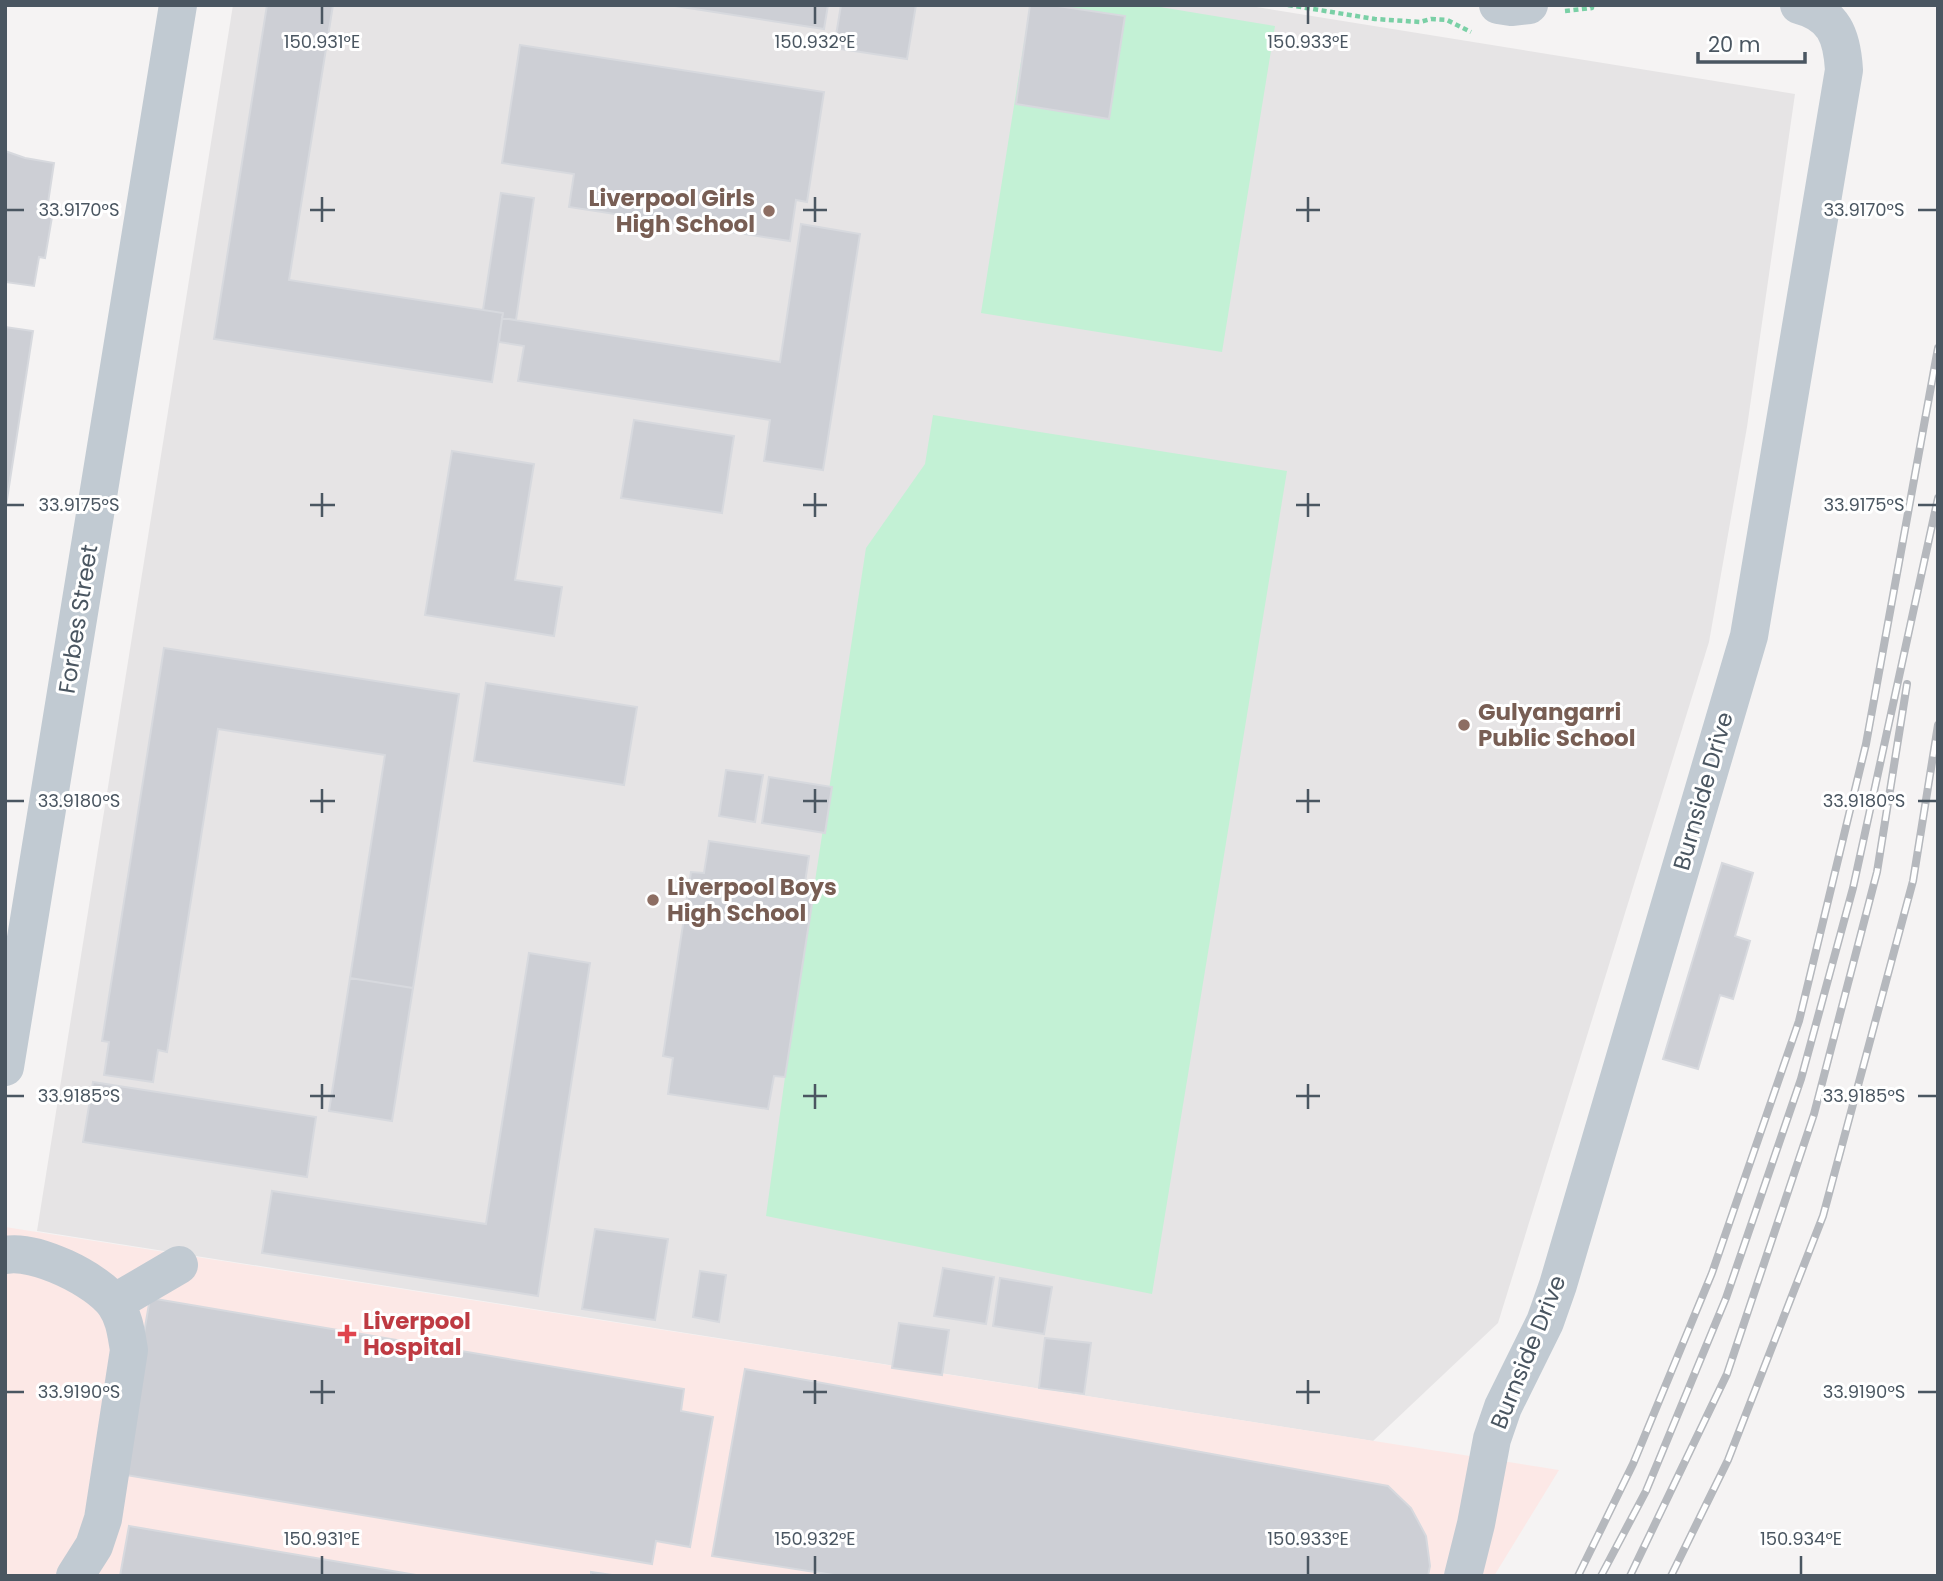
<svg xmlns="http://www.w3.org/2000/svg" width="1943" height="1581" viewBox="0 0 1943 1581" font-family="Poppins,sans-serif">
	<rect width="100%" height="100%" fill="#f5f3f3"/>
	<path fill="#e6e4e5" d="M233,5h1011l551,89 -48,333 -38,215 -211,681 -125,118 -1336,-210z"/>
	<path fill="#fce8e6" d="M5,1227l1554,243 -65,106h-1489z"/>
	<path fill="#c3f1d5" d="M1030,5h118l127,21 -53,326 -241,-39z
		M933,415l354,56 -135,823 -386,-78 19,-139 81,-529 59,-84z"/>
	<path fill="#cdcfd5" stroke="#d7d9de" stroke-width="2" d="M267,5h66l-44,275 214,33 -11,69 -278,-43z
		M669,5h159l-4,24z
		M841,5h75l-9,54 -73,-11z
		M1030,5h21l74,11 -16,103 -93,-15z
		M520,45l304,47 -17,110 -11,-2 -6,41 -221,-34 5,-33 -72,-11z
		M5,151l20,7 29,5 -8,53 6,1 -7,41 -6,-1 -5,29 -29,-4z
		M501,193l33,5 -18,122 -14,-2 1,-5 -20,-3z
		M801,224l59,10 -37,236 -59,-9 6,-41 -252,-39 6,-35 -25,-4 3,-24 278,44z
		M5,327l28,4 -27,175h-1z
		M634,420l100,16 -12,77 -101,-15z
		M452,451l82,13 -19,116 47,7 -8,49 -129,-21z
		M164,648l295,46 -46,294 -63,-10 35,-223 -167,-26 -51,323 -9,-2 -5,32 -49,-7 5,-33 -7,-1z
		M486,683l151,24 -13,78 -150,-24z
		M726,770l37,5 -8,47 -36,-6z
		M769,777l63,10 -7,46 -63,-10z
		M709,841l100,15 -5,33 10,2 -29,186 -11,-1 -6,33 -100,-15 5,-36 -10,-2 28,-184 13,1z
		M1722,863l31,10 -18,63 15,5 -17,58 -13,-4 -22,74 -35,-10z
		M529,953l61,10 -52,333 -276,-43 10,-62 214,33z
		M350,978l63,10 -21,133 -63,-10z
		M93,1082l223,35 -9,60 -224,-35z
		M595,1229l73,10 -13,81 -73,-11z
		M943,1268l51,9 -8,47 -52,-8z
		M700,1271l26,4 -7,47 -26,-5z
		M1000,1278l52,9 -8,47 -51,-8z
		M150,1298l534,91 -3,22 32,6 -23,130 -34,-6 -4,23 -532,-90z
		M899,1323l50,7 -7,45 -50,-7z
		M1045,1338l46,5 -7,51 -45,-6z
		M745,1369l643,117 23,22 15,28 4,30 -2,10h-588l-128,-20z
		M129,1526l99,17 194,33h-302z
		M591,1572l28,4h-28z"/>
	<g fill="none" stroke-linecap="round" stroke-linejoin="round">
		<path stroke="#7ad0a6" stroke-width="4.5" stroke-dasharray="5 3.5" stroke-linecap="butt" d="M1288,5l87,14 45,3 11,-3 16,1 24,12
			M1565,11l27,-3v-3"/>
		<path stroke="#c1cad2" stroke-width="38" d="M1498,5l13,2 18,-2
			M5,1067l173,-1062
			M5,1255c30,-6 92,24 110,49 10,15 11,29 14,46l-26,169 -9,27 -19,30
			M114,1303l65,-38
			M1463,1576l13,-52 16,-85 11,-32 42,-85 13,-37 191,-649 95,-566c-2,-34 -10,-56 -45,-65"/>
		<defs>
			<path id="rail" d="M1578,1576l55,-112 79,-191 87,-252 67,-277 72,-396
				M1601,1576l45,-85 80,-193 75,-219 52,-191 85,-390
				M1630,1576l97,-202 87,-260 63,-242 30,-188
				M1671,1576l57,-116 95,-244 90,-335 25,-156"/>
		</defs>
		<use href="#rail" stroke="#b5b8bd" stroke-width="8"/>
		<use href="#rail" stroke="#fff" stroke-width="5" stroke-dasharray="16" stroke-linecap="butt"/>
	</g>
	<path fill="none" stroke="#4a5661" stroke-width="2.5" d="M322,7v17M815,7v17M1308,7v17M322,197v25M815,197v25M1308,197v25M7,210h17M310,210h25M803,210h24M1296,210h24M1918,210h18M322,493v24M815,493v24M1308,493v24M7,505h17M310,505h25M803,505h24M1296,505h24M1918,505h18M322,789v24M815,789v24M1308,789v24M7,801h17M310,801h25M803,801h24M1296,801h24M1918,801h18M322,1084v25M815,1084v25M1308,1084v25M7,1096h17M310,1096h25M803,1096h24M1296,1096h24M1918,1096h18M322,1380v24M815,1380v24M1308,1380v24M7,1392h17M310,1392h25M803,1392h24M1296,1392h24M1918,1392h18M322,1556v18M815,1556v18M1308,1556v18M1801,1556v18"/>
	<g fill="#8d6e63" stroke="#fff" stroke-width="2.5">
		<circle cx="769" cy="211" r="7"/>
		<circle cx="1464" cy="725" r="7"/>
		<circle cx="653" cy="900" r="7"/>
	</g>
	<path fill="#e0444e" stroke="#fff" stroke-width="2.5" d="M343.5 1323.5h7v7h7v7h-7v7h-7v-7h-7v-7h7z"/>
	<g text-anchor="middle" stroke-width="6" stroke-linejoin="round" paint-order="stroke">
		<g font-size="23" font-weight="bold" fill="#785e54" stroke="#fff" text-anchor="start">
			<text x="755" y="206" text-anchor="end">Liverpool Girls<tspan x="755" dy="26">High School</tspan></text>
			<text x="1478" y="720">Gulyangarri<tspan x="1478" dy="26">Public School</tspan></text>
			<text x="667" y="895">Liverpool Boys<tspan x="667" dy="26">High School</tspan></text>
		</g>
		<g font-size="23" fill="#4a5661" stroke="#fff">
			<text transform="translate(78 619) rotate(-81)" y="8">Forbes Street</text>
			<text transform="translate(1703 791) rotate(-74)" y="8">Burnside Drive</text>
			<text transform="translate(1528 1352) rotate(-68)" y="8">Burnside Drive</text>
		</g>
		<g font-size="23" font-weight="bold" fill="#be3a42" stroke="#fff" text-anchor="start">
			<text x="363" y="1329">Liverpool<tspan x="363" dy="26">Hospital</tspan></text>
		</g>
	</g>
	<g font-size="18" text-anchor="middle" fill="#4a5661" stroke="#fff" stroke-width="6" stroke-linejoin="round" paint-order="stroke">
		<text x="322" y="48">150.931°E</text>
		<text x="815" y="48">150.932°E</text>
		<text x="1308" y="48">150.933°E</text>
		<text x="79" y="216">33.9170°S</text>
		<text x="1864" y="216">33.9170°S</text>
		<text x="79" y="511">33.9175°S</text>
		<text x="1864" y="511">33.9175°S</text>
		<text x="79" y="807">33.9180°S</text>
		<text x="1864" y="807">33.9180°S</text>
		<text x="79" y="1102">33.9185°S</text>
		<text x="1864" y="1102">33.9185°S</text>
		<text x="79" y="1398">33.9190°S</text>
		<text x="1864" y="1398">33.9190°S</text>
		<text x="322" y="1545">150.931°E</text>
		<text x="815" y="1545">150.932°E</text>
		<text x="1308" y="1545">150.933°E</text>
		<text x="1801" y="1545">150.934°E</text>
	</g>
	<rect width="1943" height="1581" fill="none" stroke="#4a5661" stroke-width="14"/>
	<path d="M1698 52v10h107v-10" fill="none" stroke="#4a5661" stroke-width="3.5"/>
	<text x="1708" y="52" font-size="21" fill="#4a5661" stroke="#ffffff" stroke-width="5" paint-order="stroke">20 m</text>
</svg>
